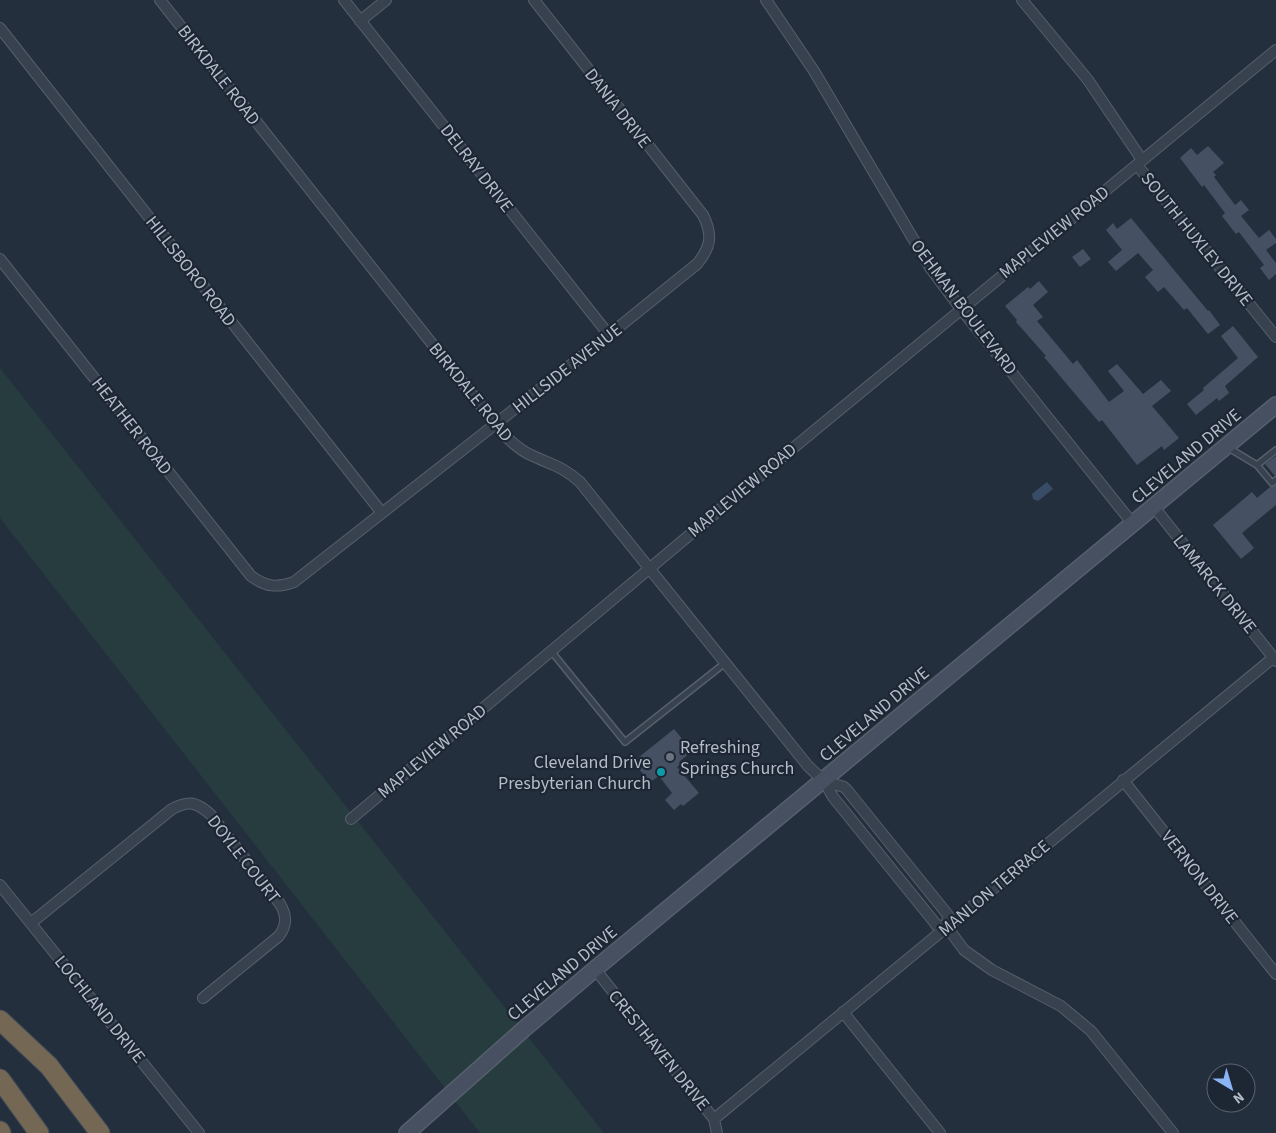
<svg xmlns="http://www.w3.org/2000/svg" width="1276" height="1133" viewBox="0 0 1276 1133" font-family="'Source Sans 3',sans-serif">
	<rect width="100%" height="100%" fill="#242f3e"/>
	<path fill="#263c3f" d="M0,368l604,765h-124l-480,-615z"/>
	<path fill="#394c67" d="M1047,482l6,7 -15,12 -5,-2 -1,-5z"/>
	<path fill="#455162" d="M1208,146l16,17 -11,9 3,3 -2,2 21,28 6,-5 8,10 -8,6 18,22 10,-8 7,9v4l-10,7 10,13v11l-7,6 -9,-12 4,-3 -25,-33 -3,2 -14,-18 3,-3 -21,-28 -2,2 -22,-29 11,-10 6,7z
		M1131,218l77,93 1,-1 11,15 -12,9 -21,-26 -3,2 -20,-23 -6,5 -13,-15 8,-7 -15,-17 -22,18 -8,-9 14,-12 -16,-20 7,-7 4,6z
		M1083,249l8,10 -11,8 -8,-10z
		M1039,281l9,11 -15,13 10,12 -6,4 36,43 4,-4 32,42 15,-11 -16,-20 9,-7 26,30 18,-14 10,11 -19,15 27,32 -15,12 -2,-4 -25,19 -35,-45 -3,2 -29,-34 -26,-31 2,-1 -30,-34 1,-2 -12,-14 23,-19 2,2z
		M1233,326l25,31 -33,29 4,7 -10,8 -2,-3 -21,17 -9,-11 17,-14 -1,-2 35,-30 -17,-22z
		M1276,456v20h-1l-10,-12z
		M1276,485v20l-34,28 12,15 -13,11 -28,-34 39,-33 5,6 13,-11z
		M674,729l18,22 -13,11 2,2 -4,3 22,26 -16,13 -2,-2 -7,6 -9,-10 7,-7 -13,-17 -9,6 -17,-20z"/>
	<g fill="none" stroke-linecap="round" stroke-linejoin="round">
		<defs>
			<path id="lane" d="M1227,447l30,18 19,-15
				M1257,465l15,18 4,-3
				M551,651l74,91 100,-79"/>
			<path id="street" d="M160,0l345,436c8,7 16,15 26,19 21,10 31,11 49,27l228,284 16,15 20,6 3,3 101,125 -1,12 17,23 28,20 69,36 30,25 82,102
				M344,0l265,335
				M766,0l48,71 117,198 30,40 172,215
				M1022,0l66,80 54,80
				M360,21l26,-21
				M0,28l382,485
				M1137,165l139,172
				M0,259l251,317c15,11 26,12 43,6l315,-247 88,-71c14,-17 16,-29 6,-49l-169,-215
				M1154,507l122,154
				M1123,780l153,194
				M824,781l9,16 102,126 1,2 11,2
				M351,819l441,-370 484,-399
				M0,885l199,248
				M31,923l141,-114c17,-9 25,-7 39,6l69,89c7,12 7,21 -1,32l-76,62
				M595,969l119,150 3,14
				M843,1012l97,121
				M714,1119l559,-461"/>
			<path id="secondary" d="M407,1133l117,-104 71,-60 681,-564"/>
			<path id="highway" d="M0,1020l49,46 51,67
				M0,1079l39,54
				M0,1131l1,2"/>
		</defs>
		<use href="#lane" stroke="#565f6c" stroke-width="8"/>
		<use href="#street" stroke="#565f6c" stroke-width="12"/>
		<use href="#secondary" stroke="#565f6c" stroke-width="18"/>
		<use href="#highway" stroke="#434c59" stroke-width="21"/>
		<use href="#lane" stroke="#38414e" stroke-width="5"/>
		<use href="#street" stroke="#38414e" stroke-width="10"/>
		<use href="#secondary" stroke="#465061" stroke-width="15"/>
		<use href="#highway" stroke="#746855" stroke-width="19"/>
	</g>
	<circle fill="#6b7280" stroke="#1d2633" stroke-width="2" cx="670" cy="757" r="5"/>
	<circle fill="#0f9aa8" stroke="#1d2633" stroke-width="2" cx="661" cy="772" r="5"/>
	<g text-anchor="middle" stroke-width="4.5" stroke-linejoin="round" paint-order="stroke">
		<g font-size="18" fill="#b4bcc9" stroke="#1d2633">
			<text transform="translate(219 75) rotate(52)" y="6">BIRKDALE ROAD</text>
			<text transform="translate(618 108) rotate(52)" y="6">DANIA DRIVE</text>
			<text transform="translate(477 168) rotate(52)" y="6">DELRAY DRIVE</text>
			<text transform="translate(1054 232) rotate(-39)" y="6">MAPLEVIEW ROAD</text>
			<text transform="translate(1197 239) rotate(51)" y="6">SOUTH HUXLEY DRIVE</text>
			<text transform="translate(191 271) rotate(52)" y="6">HILLSBORO ROAD</text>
			<text transform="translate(964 307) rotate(53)" y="6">OEHMAN BOULEVARD</text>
			<text transform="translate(567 368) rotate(-38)" y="6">HILLSIDE AVENUE</text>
			<text transform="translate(471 392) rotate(51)" y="6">BIRKDALE ROAD</text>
			<text transform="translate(132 426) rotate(52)" y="6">HEATHER ROAD</text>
			<text transform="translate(1186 456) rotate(-40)" y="6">CLEVELAND DRIVE</text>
			<text transform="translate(742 490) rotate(-40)" y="6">MAPLEVIEW ROAD</text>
			<text transform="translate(1215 584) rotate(51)" y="6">LAMARCK DRIVE</text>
			<text transform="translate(874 714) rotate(-40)" y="6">CLEVELAND DRIVE</text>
			<text transform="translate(432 751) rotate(-40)" y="6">MAPLEVIEW ROAD</text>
			<text transform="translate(244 859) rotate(52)" y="6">DOYLE COURT</text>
			<text transform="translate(1200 877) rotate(52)" y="6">VERNON DRIVE</text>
			<text transform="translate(994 888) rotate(-40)" y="6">MANLON TERRACE</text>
			<text transform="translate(562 973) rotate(-40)" y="6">CLEVELAND DRIVE</text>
			<text transform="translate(100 1009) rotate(51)" y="6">LOCHLAND DRIVE</text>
			<text transform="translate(659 1050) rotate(51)" y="6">CRESTHAVEN DRIVE</text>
		</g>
		<g font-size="18" fill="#b4bcc9" stroke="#1d2633" text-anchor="start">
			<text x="680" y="753">Refreshing<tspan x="680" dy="21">Springs Church</tspan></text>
			<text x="651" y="768" text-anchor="end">Cleveland Drive<tspan x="651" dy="21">Presbyterian Church</tspan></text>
		</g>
	</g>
	<g transform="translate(1231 1088) rotate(142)"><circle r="24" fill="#1d2633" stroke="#59626f"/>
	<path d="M0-4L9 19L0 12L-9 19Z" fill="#8ab4f8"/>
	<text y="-8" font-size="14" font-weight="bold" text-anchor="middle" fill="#b4bcc9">N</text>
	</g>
</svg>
